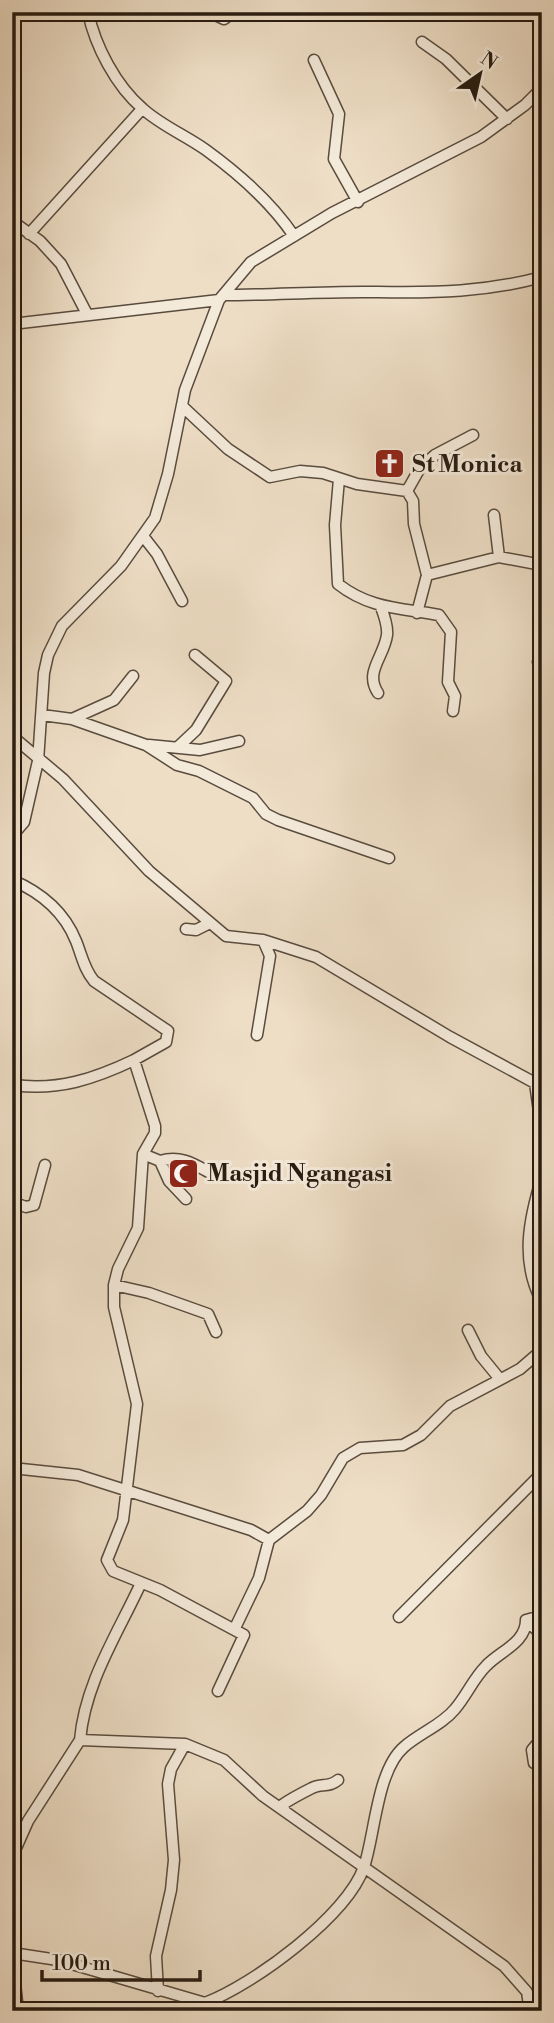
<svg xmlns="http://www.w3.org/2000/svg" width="554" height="2023" viewBox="0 0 554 2023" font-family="'Libre Bodoni',serif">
	<rect width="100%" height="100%" fill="#eedec6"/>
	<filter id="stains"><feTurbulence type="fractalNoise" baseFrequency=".00286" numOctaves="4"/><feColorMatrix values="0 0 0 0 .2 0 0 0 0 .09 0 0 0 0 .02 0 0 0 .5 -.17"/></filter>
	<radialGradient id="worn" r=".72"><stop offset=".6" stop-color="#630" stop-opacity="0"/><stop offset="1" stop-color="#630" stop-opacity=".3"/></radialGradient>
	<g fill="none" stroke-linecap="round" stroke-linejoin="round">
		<defs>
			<path id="minor" d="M88,12c7,34 28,74 55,97 19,17 42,26 63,41 33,24 65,52 88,86
				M209,12l15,7 9,-7
				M422,42l24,17 61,60
				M314,60l25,54 -5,45 24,43
				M12,221l28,20 21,23 26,50
				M29,234l113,-125
				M223,295c51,0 103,-4 155,-3 58,1 108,0 164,-15
				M12,324l207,-24
				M182,406l46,43 42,28 30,-6 23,2 34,11 50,7 13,-23 15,-13 38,-20
				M339,479l-4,46 3,59c32,25 63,24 101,31l12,17 -3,50 7,14 -2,15
				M407,491l6,10 1,23 13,51
				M494,515l5,42
				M143,536l14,18 25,47
				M417,613l10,-38 72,-18 43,8
				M538,662l4,-3
				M378,693c-14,-21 6,-36 9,-58 1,-8 -3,-20 -6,-28
				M42,715l30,4 74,26 31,20 22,6 54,27 13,16 12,6 111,38
				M72,719l42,-19 19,-24
				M12,736l51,43 86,92 77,65 37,4 53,17 134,80 85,46 7,50
				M149,745l51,5 39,-9
				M179,746l17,-16 30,-49 -31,-26
				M12,836l12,-14 14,-61 6,-88 4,-18 14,-29 59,-60 34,-48 13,-44 17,-84 34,-90 32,-38 81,-49 149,-76 44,-32 17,-17
				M12,880c28,12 52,31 64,61 6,15 8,28 18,40l74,50 -2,11 -32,18 21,66v7l-12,21 -5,74 -20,41 -4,16v22l23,97 -14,116 -16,40 6,11 47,19 84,45 -26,56
				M186,929l10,1 14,-7
				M257,1035l13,-79 -7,-16
				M14,1085c44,6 80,-6 120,-25
				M143,1154l17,7 9,20 17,18
				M160,1161c21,-6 34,3 52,13
				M542,1177c-13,42 -22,84 0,125
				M12,1202l14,5 8,-2 11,-40
				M114,1285l35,8 59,21 8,18
				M468,1330l13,26 18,22
				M12,1468l66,7 173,55 18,10 38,-29 14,-16 22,-37 17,-10 43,-3 18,-10 29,-29 70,-37 22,-19
				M399,1617l143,-144
				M526,1620l16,15
				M235,1628l24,-50 10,-38
				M542,1738l-10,12 2,13 8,3
				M80,1740c5,-57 37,-105 61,-157
				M285,1811l-3,-6c10,-7 20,-12 30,-17 9,-5 17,0 26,-8
				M12,1857l16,-36 52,-81 105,4 39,16 39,36 241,170 23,26 3,19
				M12,1953l46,7 147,43c48,-18 142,-87 159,-136 11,-33 13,-97 40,-120 16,-14 38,-22 51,-38 12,-14 18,-30 31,-43 14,-15 40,-23 40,-46l11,-3 5,-8
				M12,1956l6,55
				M158,1991l-2,-35 15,-66 3,-30 -6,-76 3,-15 14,-25"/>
		</defs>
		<use href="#minor" stroke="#594c3e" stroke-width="13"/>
		<use href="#minor" stroke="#f4eada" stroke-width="10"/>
	</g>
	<defs>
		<symbol id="church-square" viewBox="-11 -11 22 22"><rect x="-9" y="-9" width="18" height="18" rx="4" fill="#8f2418" stroke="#f4eada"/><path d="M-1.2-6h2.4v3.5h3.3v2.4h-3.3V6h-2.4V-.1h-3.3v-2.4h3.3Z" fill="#fff"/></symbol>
		<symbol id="mosque-square" viewBox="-11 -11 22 22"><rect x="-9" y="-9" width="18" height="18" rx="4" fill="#8f2418" stroke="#f4eada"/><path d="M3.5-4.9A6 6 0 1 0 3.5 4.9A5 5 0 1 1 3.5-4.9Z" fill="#fff"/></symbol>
	</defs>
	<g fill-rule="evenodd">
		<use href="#church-square" x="372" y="446" width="35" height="35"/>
		<use href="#mosque-square" x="166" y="1156" width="35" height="35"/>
	</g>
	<g text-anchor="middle" stroke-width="6" stroke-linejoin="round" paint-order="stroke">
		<g font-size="24" font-weight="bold" fill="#271b11" stroke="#f4eada" text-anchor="start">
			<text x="412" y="472">St Monica</text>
			<text x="207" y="1181">Masjid Ngangasi</text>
		</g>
	</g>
	<rect width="554" height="2023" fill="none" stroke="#eedec6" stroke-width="42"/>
	<rect x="14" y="14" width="526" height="1995" fill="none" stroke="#271b11" stroke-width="3.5"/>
	<rect x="21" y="21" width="512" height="1981" fill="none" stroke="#271b11" stroke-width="2"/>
	<g transform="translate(480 74) rotate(34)" stroke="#f4eada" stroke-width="5" paint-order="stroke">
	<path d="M0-5L12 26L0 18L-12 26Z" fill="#271b11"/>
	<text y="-10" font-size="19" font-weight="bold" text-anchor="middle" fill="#271b11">N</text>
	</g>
	<path d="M42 1970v10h158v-10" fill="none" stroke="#271b11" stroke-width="3.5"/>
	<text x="52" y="1970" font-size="21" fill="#271b11" stroke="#f4eada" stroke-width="5" paint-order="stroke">100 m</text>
	<rect width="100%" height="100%" filter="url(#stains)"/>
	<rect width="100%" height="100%" fill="url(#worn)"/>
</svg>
